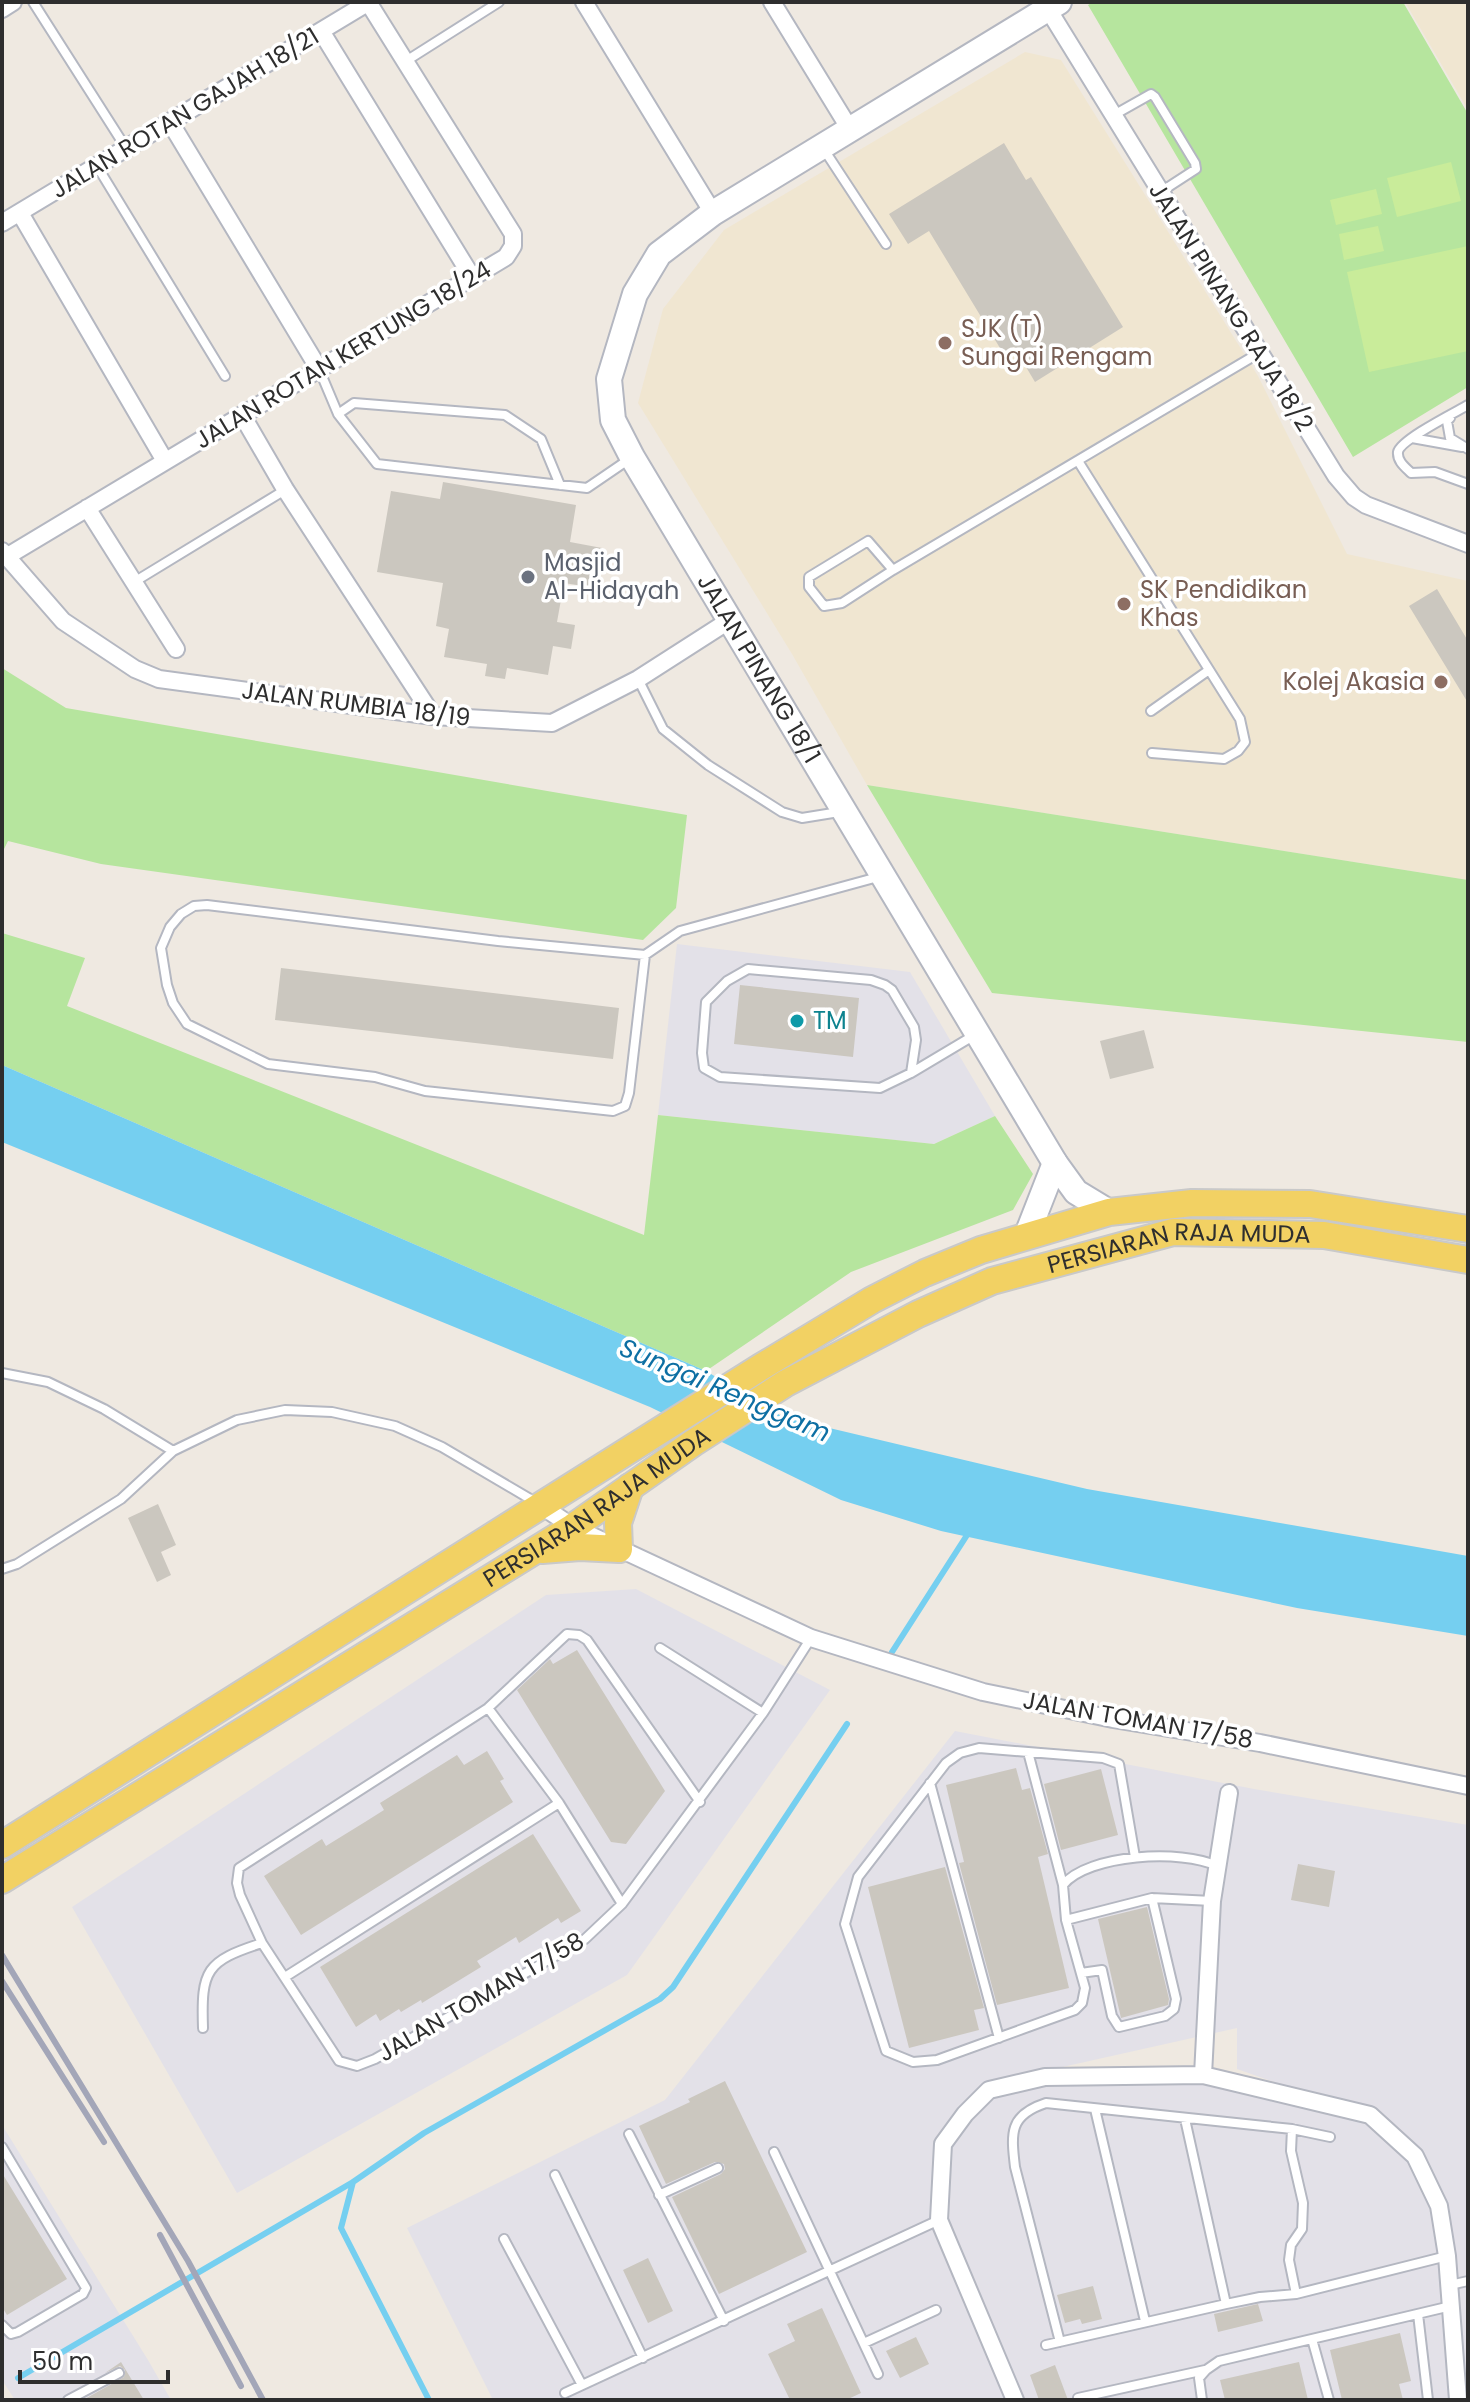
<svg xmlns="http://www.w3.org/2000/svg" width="1470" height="2402" viewBox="0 0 1470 2402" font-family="Poppins,sans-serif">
	<rect width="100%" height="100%" fill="#efe9e1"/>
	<path fill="#e3e1e8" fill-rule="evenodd" d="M677,944l233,28 85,144 -61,28 -276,-29z
		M636,1589l194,101 -203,285 -390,218 -165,-286 474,-312z
		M955,1731l299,58 214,36v575h-975l-86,-172 258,-128zM1237,2028v41l120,42 -154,-36 -209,15 55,-20z
		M2,2125l146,235 23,40h-156l-13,-20z"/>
	<path fill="#f0e6d1" d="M1405,2h63v108z
		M1025,52l36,8 197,316 89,178 121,27v299l-601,-95 -75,-131 -154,-251 25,-94 61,-79z"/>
	<path fill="#b6e59e" d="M1093,2h310l65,112v273l-115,70 -265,-452z
		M2,668l64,40 621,107 -11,93 -33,32 -542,-76 -93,-23 -6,12z
		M867,785l601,95v162l-476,-49z
		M2,933l83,25 -18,48 577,229 14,-120 276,29 61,-28 38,58 -20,36 -162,62 -145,99 -704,-306z"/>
	<path fill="#c9ec9a" d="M1451,162l10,39 -64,16 -10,-39z
		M1376,189l6,25 -46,11 -6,-25z
		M1378,226l6,25 -40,9 -5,-26z
		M1468,246v105l-99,21 -22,-100z"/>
	<path fill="#75cff0" d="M2,1065l704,306 77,46 304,72 381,67v80l-171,-28 -356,-77 -100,-31 -191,-93 -648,-265z"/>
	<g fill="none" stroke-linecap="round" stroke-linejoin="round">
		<path stroke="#75cff0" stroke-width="6" d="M892,1652l77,-120
			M353,2182l-12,46 88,172
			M18,2378l335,-196 71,-49 236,-134 13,-12 174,-263"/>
	</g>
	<path fill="#cbc7bf" d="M1004,143l22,37 5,-3 92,150 -88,55 -21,-35 -11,6 -74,-122 -21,13 -19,-30z
		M443,482l133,23 -6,37 32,6 -6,40 -32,-5 -7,39 18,3 -4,24 -18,-3 -5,29 -41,-7 -2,11 -20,-3 2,-12 -43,-7 5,-28 -13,-3 7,-43 -66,-11 14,-81 49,8z
		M1437,589l31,52v62l-59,-97z
		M281,968l338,40 -6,51 -338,-39z
		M740,985l119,13 -6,59 -119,-13z
		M1144,1030l10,38 -44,11 -10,-38z
		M158,1504l18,41 -15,7 10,23 -14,7 -29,-64z
		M577,1650l88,141 -39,53 -15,-2 -94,-152 33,-31 3,5z
		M487,1751l17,28 -4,2 13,21 -212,133 -37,-59 58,-37 4,7 39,-24 19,-12 -4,-7 77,-48 7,10z
		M1016,1768l6,22 8,-2 18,66 -10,3 31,131 -72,17 -38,-142 5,-1 -18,-77z
		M1101,1769l17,66 -57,15 -17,-66z
		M533,1834l48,77 -20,12 -3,-5 -39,25 -3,-6 -39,24 4,6 -59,36 -1,-3 -20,12 -2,-3 -19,12 -4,-7 -20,13 -36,-60z
		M1298,1864l37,7 -6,36 -38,-7z
		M945,1867l39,141 -10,2 5,20 -70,18 -41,-161z
		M1147,1907l22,92 -1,6 -47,13 -23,-99z
		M725,2081l82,171 -88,42 -47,-97 49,-23 4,-5 -1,-5 -9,-2 -49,22 -27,-58 51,-24 -2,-3z
		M2,2173l65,106 -60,36 -5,-8z
		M648,2258l25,53 -25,12 -25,-53z
		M1093,2286l9,33 -20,5 -2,-5 -15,4 -8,-28z
		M1258,2304l5,17 -45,11 -4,-18z
		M822,2308l39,85 -15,7h-56l-22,-46 27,-13 -8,-17z
		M1400,2333l11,48 -12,3 4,16h-61l-12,-50z
		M916,2337l13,27 -29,14 -14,-27z
		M121,2362l23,38h-61l41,-23 1,-7 -5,-4 -15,7z
		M1299,2362l9,38h-83l-5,-20z
		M1055,2365l13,35h-29l-9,-25z"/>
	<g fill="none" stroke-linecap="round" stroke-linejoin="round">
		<defs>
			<path id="lane" d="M33,2l93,146
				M406,61l93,-59
				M1112,116l39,-22 4,3 40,66 1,6 -37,24
				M823,148l63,96
				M97,166l128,210
				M319,369l19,45 39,50 210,24 41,-28
				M1468,405c-12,7 -68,35 -70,47 -1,9 7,15 13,21l24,-1 33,12
				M338,414l16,-11 151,12 36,24 19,46
				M1450,418l-3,3 3,17 18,11
				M1412,438l50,9
				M1078,461l162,258 5,23 -7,9 -14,8 -72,-6
				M868,541l25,29 -51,33 -18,3 -15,-19v-10z
				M893,570l366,-217
				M134,582l151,-92
				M638,679l25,50 45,36 74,47 20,6 37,-6
				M1151,711l58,-41
				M645,955l-147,-14 -291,-36 -13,1 -13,8 -11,13 -9,21 6,37 6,18 14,21 81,40 107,13 50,14 188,20 12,-5 4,-13 16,-138 35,-24 198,-54
				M911,1073l5,-33 -2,-13 -22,-37 -7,-5 -14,-5 -123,-11 -21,12 -21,21 -4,51 2,15 16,9 160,11 31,-15 62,-37
				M2,1373l46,9 56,27 69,42
				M2,1569l15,-5 104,-65 52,-48 64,-31 48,-10 47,2 63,14 47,21 95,56
				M660,1648l103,65
				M488,1708l71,95 63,101
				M1028,1752l35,133
				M930,1783l69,255
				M700,1802l-113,-162 -8,-5 -12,-1 -79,74 -249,160 -2,15 3,12 22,48 77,118 18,5 18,-7 210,-120 37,-35 141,-191 48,-75
				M1135,1857l-16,-93 -16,-6 -124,-10 -19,5 -14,10 -88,114 -13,47 41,127 27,11 24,-2 138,-50 7,-7 3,-15 -19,-68 -3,-35c25,-31 119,-36 154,-19
				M1066,1920l86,-22 60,3
				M1081,1973l21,-3 10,46 7,11 46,-11 9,-7 2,-10 -24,-101
				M285,1977l274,-174
				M203,2028c-2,-58 3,-67 59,-85
				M1095,2109l50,212
				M1185,2119l41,185
				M1292,2129l-1,22 12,52 -1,26 -11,16 -2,15 7,34
				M629,2134l95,187
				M2,2147l84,141 -3,6 -65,38 -7,2 -9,-9
				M774,2152l104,222
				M555,2175l88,183
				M659,2195l59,-27
				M504,2239l78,146
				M1450,2285l18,-4
				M1418,2314l10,86
				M1312,2339l17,61
				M1060,2342l-45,-175c-4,-34 -6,-52 31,-64l246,26 38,8
				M864,2343l72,-33
				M1046,2345l180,-41 34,-7 36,-3 151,-38
				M565,2393l374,-173
				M1078,2398l127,-28
				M68,2400l51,-27
				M1202,2400l-3,-22 7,-8 13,-9 232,-55"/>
			<path id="street" d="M584,2l129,211
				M772,2l79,129
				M2,9l11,-7
				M1048,9l288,467 18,21 12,8 102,39
				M321,31l151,246
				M170,122l149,247
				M20,213l145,248
				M2,223l367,-221
				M242,415l43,74 148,227
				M87,508l89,141
				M2,551l61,70 72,48 24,10 274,37 119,7 86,-44 92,-59
				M6,557l500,-300 7,-11v-12l-145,-232
				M540,1505l33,22 238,111 172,54 130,27 147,24 208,43
				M1203,2075l9,-174 17,-108
				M1015,2400l-76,-180 4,-76 22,-30 24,-24 56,-13 158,-2 167,40 45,41 24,50 8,50 11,144"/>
			<g id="secondary">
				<path id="s1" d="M1059,2l-346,211 -54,41 -24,40 -26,85 4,41 19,37 423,706 21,29 33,20"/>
				<path d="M1026,1237l29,-74"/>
			</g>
			<g id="primary">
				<path d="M542,1550l38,-3 39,2 -1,-26 12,-36"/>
				<path d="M2,1845l759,-478 111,-67 53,-27 56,-23 128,-38 83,-9 118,1 158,25"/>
				<path id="s2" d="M2,1880l571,-353 120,-84 93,-60 132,-69 74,-33 181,-49 151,3 144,25"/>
			</g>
		</defs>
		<use href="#lane" stroke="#b4b7c1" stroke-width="12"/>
		<use href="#street" stroke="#b4b7c1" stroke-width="20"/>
		<use href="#secondary" stroke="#b4b7c1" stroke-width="28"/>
		<use href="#primary" stroke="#c9c9c9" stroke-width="30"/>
		<use href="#lane" stroke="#fff" stroke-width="8"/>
		<use href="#street" stroke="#fff" stroke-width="16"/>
		<use href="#secondary" stroke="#fff" stroke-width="24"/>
		<use href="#primary" stroke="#f2d163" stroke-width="26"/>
		<path stroke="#a3a6b8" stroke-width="6" d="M2,1955l186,306 75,139
			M2,1981l102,161
			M160,2235l81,151"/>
	</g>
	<g fill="#8d6e63" stroke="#fff" stroke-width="3">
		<circle cx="945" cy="343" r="8"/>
		<circle cx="1124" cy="604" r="8"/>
		<circle cx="1441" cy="682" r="8"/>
	</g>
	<circle fill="#6b7280" stroke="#fff" stroke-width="3" cx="528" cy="577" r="8"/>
	<circle fill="#0f9aa8" stroke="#fff" stroke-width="3" cx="797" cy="1021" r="8"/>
	<g text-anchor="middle" stroke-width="7" stroke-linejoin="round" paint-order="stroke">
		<g font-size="24" fill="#2e2e2e" stroke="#fff">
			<text transform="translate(185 113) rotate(-31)" y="8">JALAN ROTAN GAJAH 18/21</text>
			<text transform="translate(1231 307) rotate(58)" y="8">JALAN PINANG RAJA 18/2</text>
			<text transform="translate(343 355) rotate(-31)" y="8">JALAN ROTAN KERTUNG 18/24</text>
			<text dy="8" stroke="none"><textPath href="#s1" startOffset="938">JALAN PINANG 18/1</textPath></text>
			<text transform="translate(356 704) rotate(7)" y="8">JALAN RUMBIA 18/19</text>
			<text dy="8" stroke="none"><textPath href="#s2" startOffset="1350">PERSIARAN RAJA MUDA</textPath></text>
			<text dy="8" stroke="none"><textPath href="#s2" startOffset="702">PERSIARAN RAJA MUDA</textPath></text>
			<text transform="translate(1138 1720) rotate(10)" y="8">JALAN TOMAN 17/58</text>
			<text transform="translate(481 1997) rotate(-30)" y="8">JALAN TOMAN 17/58</text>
		</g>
		<g font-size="24" fill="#785e54" stroke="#fff" text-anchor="start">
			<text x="961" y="337">SJK (T)<tspan x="961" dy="28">Sungai Rengam</tspan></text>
			<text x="1140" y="598">SK Pendidikan<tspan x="1140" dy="28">Khas</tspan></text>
			<text x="1425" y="690" text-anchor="end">Kolej Akasia</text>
		</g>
		<g font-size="24" fill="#5b616d" stroke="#fff" text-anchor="start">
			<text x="544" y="571">Masjid<tspan x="544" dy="28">Al-Hidayah</tspan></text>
		</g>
		<g font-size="24" fill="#0d838f" stroke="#fff" text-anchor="start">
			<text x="813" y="1029">TM</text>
		</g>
		<g font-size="26" font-style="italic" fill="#0d6fa3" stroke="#fff">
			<text transform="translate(725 1390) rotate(23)" y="9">Sungai Renggam</text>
		</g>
	</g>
	<rect width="1470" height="2402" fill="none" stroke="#2e2e2e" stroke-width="8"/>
	<path d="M20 2370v12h148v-12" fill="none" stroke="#2e2e2e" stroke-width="4"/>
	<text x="32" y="2370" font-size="24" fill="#2e2e2e" stroke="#ffffff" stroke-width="6" paint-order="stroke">50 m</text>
</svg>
